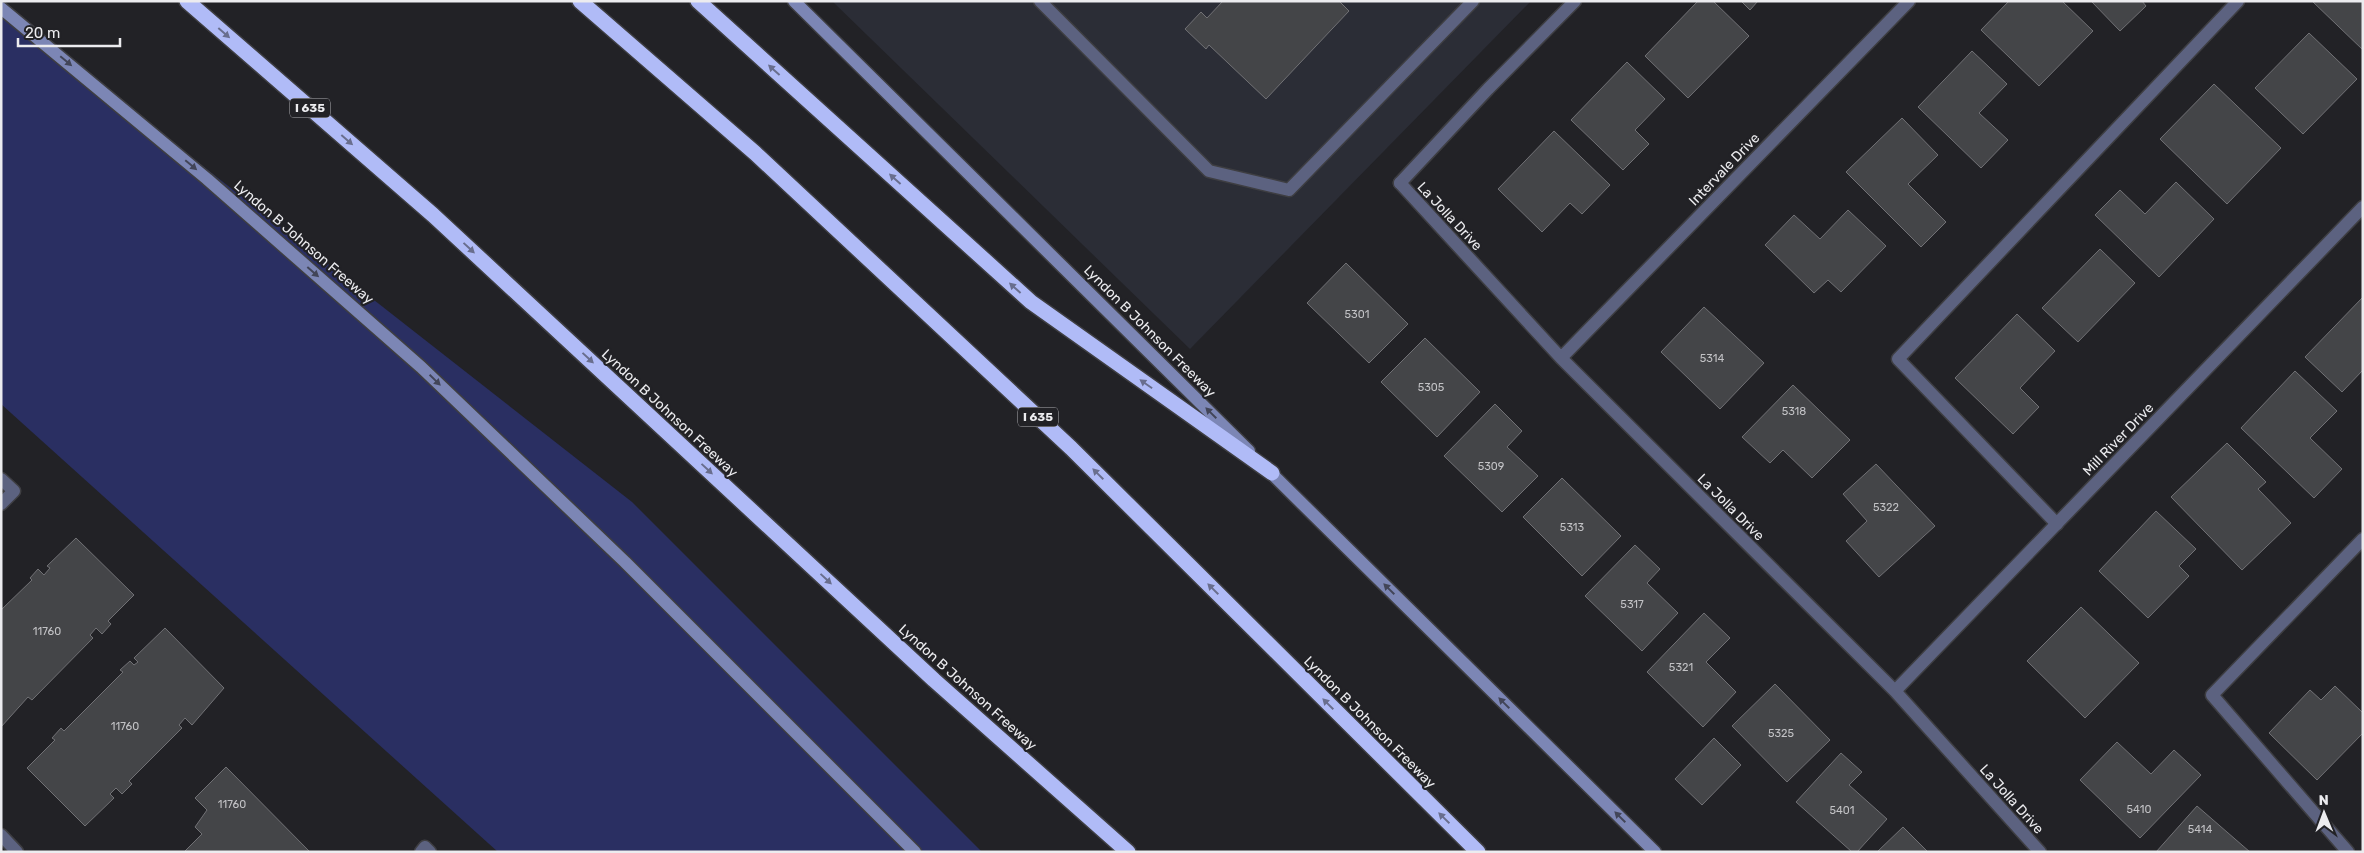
<svg xmlns="http://www.w3.org/2000/svg" width="2364" height="853" viewBox="0 0 2364 853" font-family="Rubik,sans-serif">
	<rect width="100%" height="100%" fill="#222226"/>
	<path fill="#2b2d36" d="M832,1h699l-341,348z"/>
	<path fill="#2a2f62" d="M1,8l631,494 350,350h-484l-497,-448z"/>
	<path fill="#444548" stroke="#717175" d="M1223,1h116l10,10 -83,88 -57,-54 -3,4 -21,-20 16,-17 6,6z
		M1698,1h15l36,35 -61,62 -43,-42z
		M1741,1h17l-8,9z
		M2009,1h53l31,30 -54,55 -58,-56z
		M2091,1h51l4,5 -26,25z
		M2312,1h51v49z
		M2309,33l48,46 -54,55 -48,-46z
		M1972,51l35,33 -28,29 29,27 -27,28 -63,-61z
		M1627,62l38,37 -30,31 14,14 -26,26 -52,-50z
		M2214,84l67,64 -54,56 -67,-65z
		M1902,118l36,37 -30,29 38,38 -25,25 -75,-75z
		M1554,131l56,54 -28,29 -12,-11 -28,29 -44,-43z
		M2176,182l38,37 -55,58 -64,-62 25,-25 25,24z
		M1848,210l38,36 -45,46 -13,-12 -14,13 -49,-48 29,-30 26,24z
		M2100,249l35,34 -57,59 -36,-34z
		M1346,263l62,61 -39,39 -62,-60z
		M2363,297v73l-21,22 -37,-35z
		M1704,307l60,56 -44,46 -59,-57z
		M2017,314l38,37 -35,37 19,19 -26,27 -58,-56z
		M1425,338l55,54 -43,45 -56,-55z
		M2295,371l42,40 -27,27 32,31 -28,29 -73,-70z
		M1793,385l57,55 -38,38 -29,-28 -13,13 -28,-26z
		M1495,404l27,27 -15,16 31,29 -36,36 -58,-56z
		M2227,443l39,39 -8,7 33,34 -49,47 -71,-73z
		M1876,464l59,62 -56,51 -33,-36 21,-20 -24,-27z
		M1562,478l59,58 -39,40 -59,-59z
		M2156,511l40,38 -17,17 10,10 -41,42 -49,-47z
		M76,538l58,57 -26,26 3,3 -9,10 -6,-6 -6,7 3,3 -61,62 -4,-3 -27,30v-117l31,-30 -2,-2 8,-9 6,6 6,-7 -3,-2z
		M1635,545l25,24 -13,14 31,30 -36,38 -57,-55z
		M2081,607l58,56 -54,55 -58,-57z
		M1704,613l26,25 -24,24 30,30 -33,35 -56,-55z
		M165,628l59,60 -32,37 -7,-7 -6,7 3,3 -53,53 3,3 -10,10 -6,-6 -6,6 4,4 -29,28 -58,-58 28,-28 -3,-2 9,-10 3,3 59,-59 -3,-2 10,-9 4,4 4,-3 -4,-4z
		M1775,684l55,56 -43,42 -55,-56z
		M2335,686l28,27v20l-46,47 -48,-47 41,-43 11,10z
		M1714,738l27,27 -39,40 -27,-26z
		M2117,742l34,32 23,-24 27,25 -61,63 -60,-58z
		M1841,753l21,19 -13,13 38,34 -30,33h-5l-56,-50z
		M226,767l84,85h-126l18,-18 -7,-7 12,-17 -12,-12z
		M2197,806l53,46h-94z
		M1903,827l25,25h-51z"/>
	<g fill="none" stroke-linecap="round" stroke-linejoin="round">
		<defs>
			<path id="service" d="M1040,1l169,170 80,19 184,-189
				M1400,183l88,-94 87,-88
				M1,479l13,12 -13,13
				M2057,524l-159,-165 340,-358
				M1,835l16,17
				M421,852l4,-5 5,5
				M2348,852l-136,-157 151,-156"/>
			<path id="minor" d="M1400,183l161,175 334,333 145,161
				M1561,358l348,-357
				M1895,691l468,-484"/>
			<path id="secondary" d="M794,1l455,450
				M1,8l206,171 214,188 204,195 290,290
				M1265,467l390,385"/>
			<path id="motorway" d="M187,1l246,214 501,465 194,172
				M580,1l175,152 316,295 407,404
				M698,1l333,301 241,171"/>
		</defs>
		<use href="#service" stroke="#3e3e42" stroke-width="15"/>
		<use href="#minor" stroke="#3e3e42" stroke-width="15"/>
		<use href="#secondary" stroke="#3e3e42" stroke-width="15"/>
		<use href="#motorway" stroke="#3e3e42" stroke-width="18"/>
		<use href="#service" stroke="#5c6280" stroke-width="12"/>
		<use href="#minor" stroke="#5c6280" stroke-width="12"/>
		<use href="#secondary" stroke="#7c86b5" stroke-width="12"/>
		<use href="#motorway" stroke="#b0bbf7" stroke-width="15"/>
	</g>
	<defs><path id="oneway-solid" d="M-6-.8H1V-3.2L6.5 0L1 3.2V.8H-6Z" transform="scale(1.25)"/></defs>
	<g fill="#696e8e">
		<use href="#oneway-solid" transform="translate(224 33) rotate(41)"/>
		<use href="#oneway-solid" transform="translate(774 70) rotate(-138)"/>
		<use href="#oneway-solid" transform="translate(347 140) rotate(41)"/>
		<use href="#oneway-solid" transform="translate(895 179) rotate(-138)"/>
		<use href="#oneway-solid" transform="translate(469 248) rotate(43)"/>
		<use href="#oneway-solid" transform="translate(1015 288) rotate(-138)"/>
		<use href="#oneway-solid" transform="translate(588 358) rotate(43)"/>
		<use href="#oneway-solid" transform="translate(1146 384) rotate(-145)"/>
		<use href="#oneway-solid" transform="translate(707 469) rotate(43)"/>
		<use href="#oneway-solid" transform="translate(1098 474) rotate(-135)"/>
		<use href="#oneway-solid" transform="translate(826 579) rotate(43)"/>
		<use href="#oneway-solid" transform="translate(1213 589) rotate(-135)"/>
		<use href="#oneway-solid" transform="translate(1328 704) rotate(-135)"/>
		<use href="#oneway-solid" transform="translate(1444 818) rotate(-136)"/>
	</g>
	<g fill="#424558">
		<use href="#oneway-solid" transform="translate(66 61) rotate(40)"/>
		<use href="#oneway-solid" transform="translate(191 165) rotate(40)"/>
		<use href="#oneway-solid" transform="translate(313 272) rotate(41)"/>
		<use href="#oneway-solid" transform="translate(435 380) rotate(44)"/>
		<use href="#oneway-solid" transform="translate(1211 413) rotate(-135)"/>
		<use href="#oneway-solid" transform="translate(1389 589) rotate(-135)"/>
		<use href="#oneway-solid" transform="translate(1504 703) rotate(-135)"/>
		<use href="#oneway-solid" transform="translate(1620 817) rotate(-135)"/>
	</g>
	<g text-anchor="middle" stroke-width="4.5" stroke-linejoin="round" paint-order="stroke">
		<g font-size="11" fill="#c2c2c5">
			<text x="1357" y="318">5301</text>
			<text x="1712" y="362">5314</text>
			<text x="1431" y="391">5305</text>
			<text x="1794" y="415">5318</text>
			<text x="1491" y="470">5309</text>
			<text x="1886" y="511">5322</text>
			<text x="1572" y="531">5313</text>
			<text x="1632" y="608">5317</text>
			<text x="47" y="635">11760</text>
			<text x="1681" y="671">5321</text>
			<text x="125" y="730">11760</text>
			<text x="1781" y="737">5325</text>
			<text x="232" y="808">11760</text>
			<text x="2139" y="813">5410</text>
			<text x="1842" y="814">5401</text>
			<text x="2200" y="833">5414</text>
		</g>
		<g fill="#222226" stroke="#afafb3" stroke-width="1">
			<rect x="290" y="98.5" width="40" height="19" rx="4"/>
			<rect x="1018" y="407.5" width="40" height="19" rx="4"/>
		</g>
		<g font-size="12" font-weight="bold" fill="#ececef">
			<text x="310" y="112">I 635</text>
			<text x="1038" y="421">I 635</text>
		</g>
		<g font-size="14" fill="#ececef" stroke="#222226">
			<text transform="translate(1724 169) rotate(-46)" y="5">Intervale Drive</text>
			<text transform="translate(1450 216) rotate(47)" y="5">La Jolla Drive</text>
			<text transform="translate(304 242) rotate(41)" y="5">Lyndon B Johnson Freeway</text>
			<text transform="translate(1150 331) rotate(45)" y="5">Lyndon B Johnson Freeway</text>
			<text transform="translate(670 413) rotate(43)" y="5">Lyndon B Johnson Freeway</text>
			<text transform="translate(2118 439) rotate(-46)" y="5">Mill River Drive</text>
			<text transform="translate(1731 507) rotate(45)" y="5">La Jolla Drive</text>
			<text transform="translate(968 687) rotate(42)" y="5">Lyndon B Johnson Freeway</text>
			<text transform="translate(1370 722) rotate(45)" y="5">Lyndon B Johnson Freeway</text>
			<text transform="translate(2012 799) rotate(48)" y="5">La Jolla Drive</text>
		</g>
	</g>
	<rect width="2364" height="853" fill="none" stroke="#ececef" stroke-width="5"/>
	<g transform="translate(2324 813) rotate(359)" stroke="#222226" stroke-width="4" paint-order="stroke">
	<path d="M0-4L9 19L0 12L-9 19Z" fill="#ececef"/>
	<text y="-8" font-size="14" font-weight="bold" text-anchor="middle" fill="#ececef">N</text>
	</g>
	<path d="M18 38v8h102v-8" fill="none" stroke="#ececef" stroke-width="2.5"/>
	<text x="25" y="38" font-size="15" fill="#ececef" stroke="#222226" stroke-width="4" paint-order="stroke">20 m</text>
</svg>
